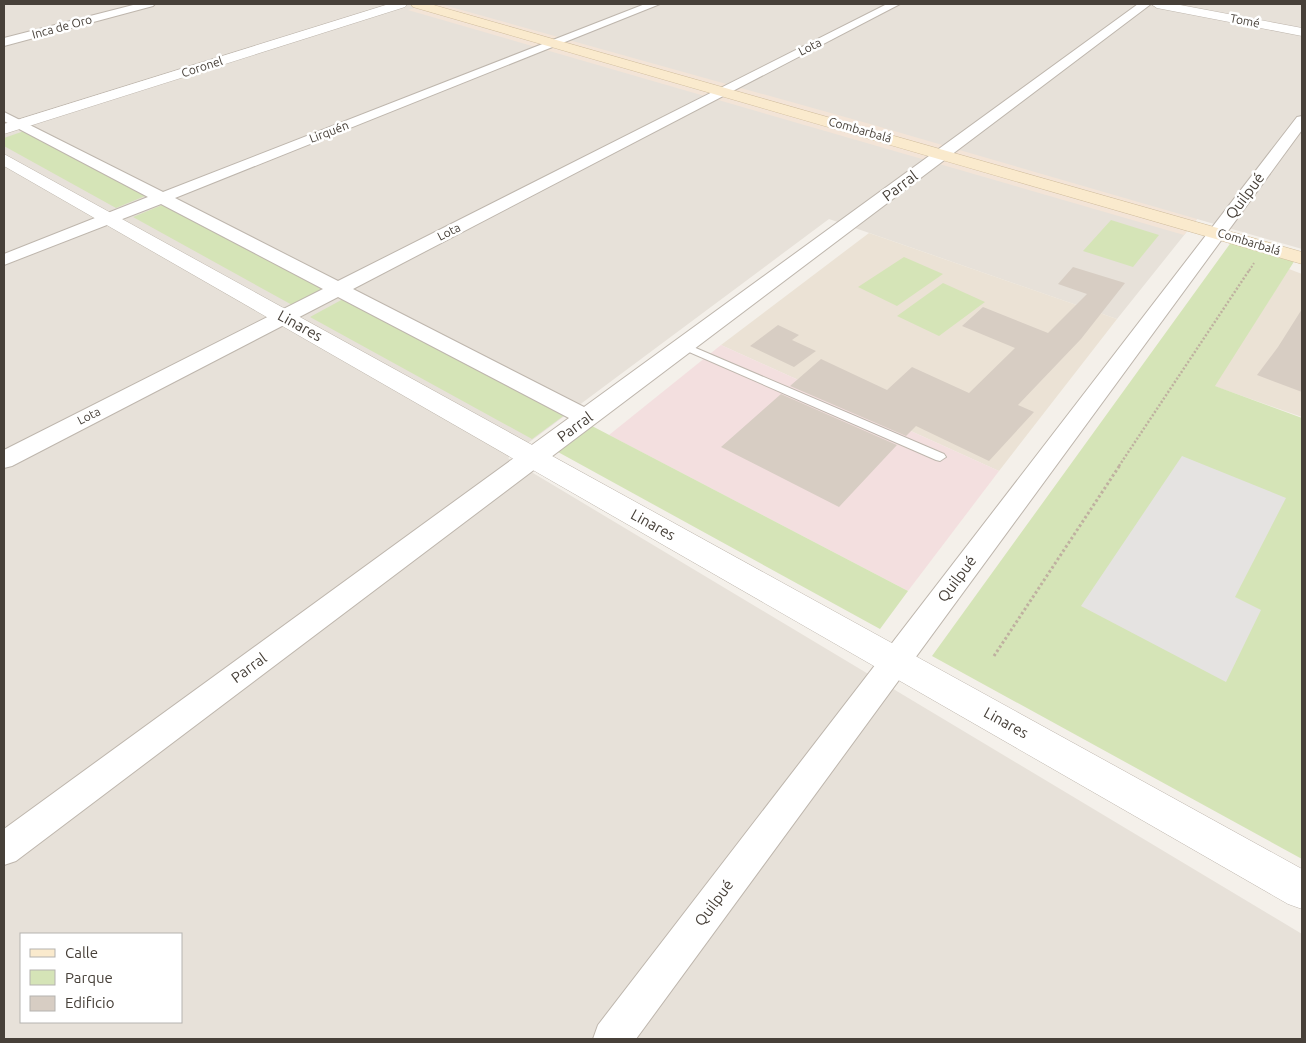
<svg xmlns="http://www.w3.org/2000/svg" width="1306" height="1043" viewBox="0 0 1306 1043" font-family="Ubuntu,sans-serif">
	<rect width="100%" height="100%" fill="#f4f0ea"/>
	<path fill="#e7e1d9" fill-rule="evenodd" d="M4,4h1298v245l-105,-30 -80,100 -288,-100 -321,239 794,476v105h-1298zM21,934h160v88h-160z"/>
	<path fill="#f3e4d7" d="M427,4h13l430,120 327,95 -13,16 -776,-225z"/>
	<path fill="#ebe2d5" d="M869,233l248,86 -118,152 -278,-126z
		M1289,269l13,5v143l-88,-31z"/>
	<path fill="#f3dfdf" d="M721,345l278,126 -91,120 -299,-156z"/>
	<path fill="#d5e4b7" d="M27,130l123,64 -34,14 -112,-62v-8z
		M167,203l162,85 -35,18 -161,-89z
		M1111,220l48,15 -26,32 -50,-16z
		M1232,241l63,19 -80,126 87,32v441l-370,-203z
		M904,257l39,17 -46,32 -39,-19z
		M943,283l42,19 -46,34 -42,-20z
		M345,298l221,116 -34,25 -222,-122z
		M592,426l316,165 -28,38 -322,-177z"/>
	<path fill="#e5e3e1" d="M1182,456l104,42 -51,99 26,13 -35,72 -145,-76z"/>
	<path fill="#d7cdc3" d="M1073,267l52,16 -44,56 -63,66 16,7 -45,49 -73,-35 -10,10 -116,-50 31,-27 66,31 25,-23 57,26 46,-45 -53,-22 21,-19 65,26 39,-39 -29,-10z
		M1302,309v83l-45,-17 21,-28z
		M778,325l21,10 -7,5 24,11 -22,16 -44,-21z
		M781,394l116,51 -58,62 -118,-60z"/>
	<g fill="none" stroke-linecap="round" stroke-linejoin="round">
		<defs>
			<path id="service" d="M684,343l260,111 2,3 -6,4 -4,-1 -256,-112v-4z"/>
			<path id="minor" d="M137,4h18l-2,2 -149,40v-8z
				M645,4h15l-485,194 163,83 549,-277h13l-547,285 231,118 554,-403h13l-1135,857 -12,4v-36l565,-411 -231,-121 -326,169 -8,2v-18l319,-161 -162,-85 -157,61v-11l144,-57 -144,-76v-9l159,80z
				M1302,116v14l-666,909h-43l5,-14 699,-908z"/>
			<path id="tertiary" d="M389,4h18l-2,3 -401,127v-10z
				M1151,4h24l127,24v8l-145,-28z
				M4,154l1298,715v40l-14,-5 -1284,-738z"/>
			<path id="secondary" d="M411,4h19l872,248v12l-889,-257z"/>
		</defs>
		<use href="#service" stroke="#beb6ad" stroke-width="2"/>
		<use href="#minor" stroke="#beb6ad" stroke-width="2"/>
		<use href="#tertiary" stroke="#beb6ad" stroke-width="1"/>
		<use href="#secondary" stroke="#d2bf9f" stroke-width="1"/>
		<path stroke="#bfb0a0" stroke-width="2" stroke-dasharray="2 2" stroke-linecap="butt" d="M1249,271l5,-8"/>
		<path stroke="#bfb0a0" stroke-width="2.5" stroke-dasharray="2 2" stroke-linecap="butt" d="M1119,466l131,-197"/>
		<path stroke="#bfb0a0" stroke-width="3" stroke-dasharray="2.5 2.5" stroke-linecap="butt" d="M994,656l126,-191"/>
		<use href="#service" fill="#fff" fill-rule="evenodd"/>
		<use href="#minor" fill="#fff" fill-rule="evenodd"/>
		<use href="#tertiary" fill="#fff" fill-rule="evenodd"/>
		<use href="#secondary" fill="#faeacd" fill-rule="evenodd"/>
	</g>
	<g text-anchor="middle" stroke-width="5" stroke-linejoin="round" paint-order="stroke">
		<g font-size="12" fill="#474039" stroke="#fff">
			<text transform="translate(1245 21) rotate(11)" y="4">Tomé</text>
			<text transform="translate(62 27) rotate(-15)" y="4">Inca de Oro</text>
			<text transform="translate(810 47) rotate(-27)" y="4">Lota</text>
			<text transform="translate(202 67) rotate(-18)" y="4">Coronel</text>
			<text transform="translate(860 130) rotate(16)" y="4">Combarbalá</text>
			<text transform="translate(329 132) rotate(-21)" y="4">Lirquén</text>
			<text transform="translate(449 232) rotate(-27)" y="4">Lota</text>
			<text transform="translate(1249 242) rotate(17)" y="4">Combarbalá</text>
			<text transform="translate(89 416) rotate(-27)" y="4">Lota</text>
		</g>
		<g font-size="15" fill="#474039" stroke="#fff">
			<text transform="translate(900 186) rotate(-37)" y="5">Parral</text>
			<text transform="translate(1245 196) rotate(-53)" y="5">Quilpué</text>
			<text transform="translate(300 326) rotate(29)" y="5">Linares</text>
			<text transform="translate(575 427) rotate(-36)" y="5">Parral</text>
			<text transform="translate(653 525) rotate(29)" y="5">Linares</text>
			<text transform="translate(957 579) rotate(-53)" y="5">Quilpué</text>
			<text transform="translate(249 668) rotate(-36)" y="5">Parral</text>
			<text transform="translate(1006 723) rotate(29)" y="5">Linares</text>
			<text transform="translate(714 903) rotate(-53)" y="5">Quilpué</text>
		</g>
	</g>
	<rect width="1306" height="1043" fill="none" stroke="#474039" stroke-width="10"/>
	<rect x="20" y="933" width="162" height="90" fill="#ffffff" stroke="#b5b3b0"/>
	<rect x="30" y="949" width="25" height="8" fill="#faeacd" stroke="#b5b3b0"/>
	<text x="65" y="958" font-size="15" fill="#474039">Calle</text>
	<rect x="30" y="970" width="25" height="15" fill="#d5e4b7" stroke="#b5b3b0"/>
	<text x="65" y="983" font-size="15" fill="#474039">Parque</text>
	<rect x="30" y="996" width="25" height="15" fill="#d7cdc3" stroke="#b5b3b0"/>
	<text x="65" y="1008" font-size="15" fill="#474039">Edificio</text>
</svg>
